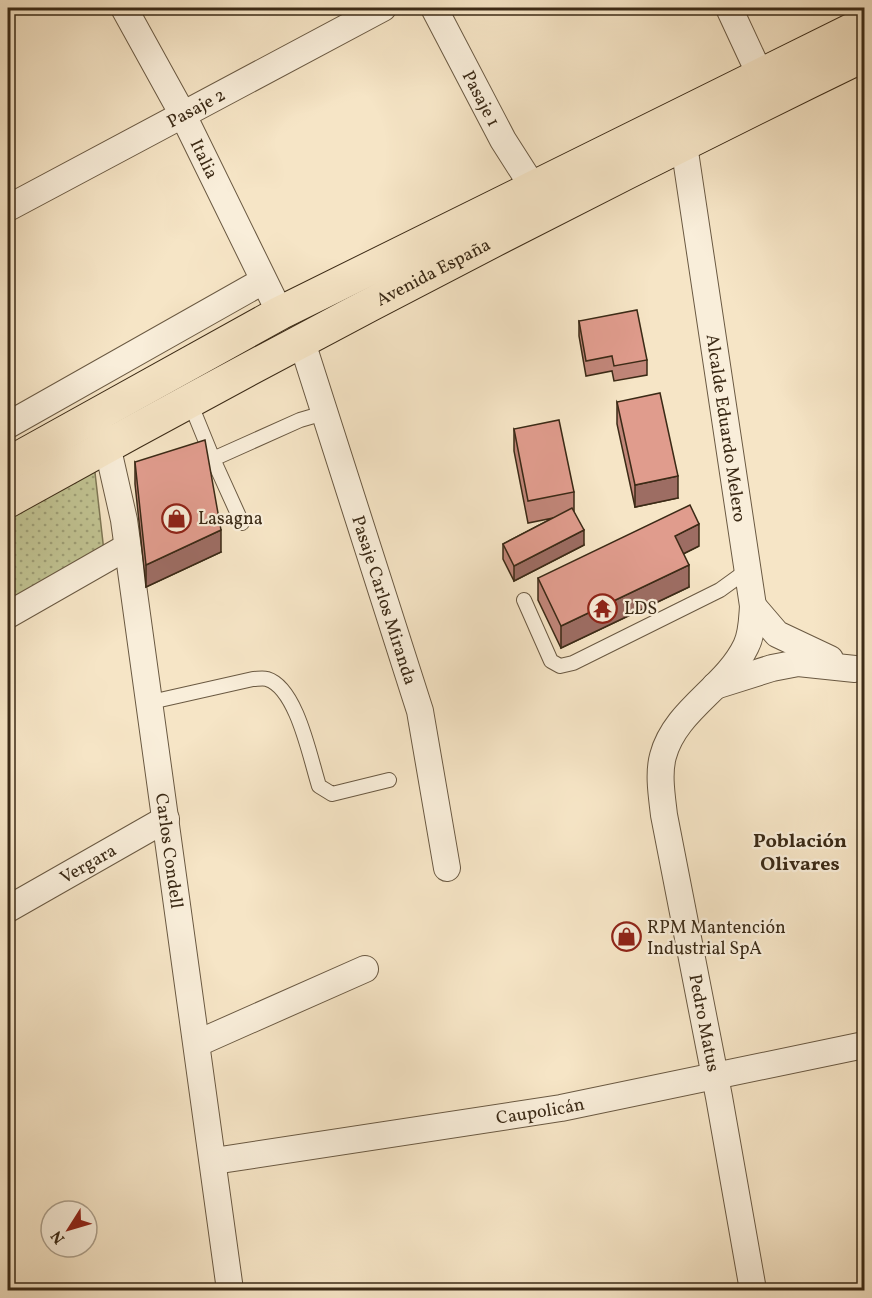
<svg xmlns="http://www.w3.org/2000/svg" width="872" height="1298" viewBox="0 0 872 1298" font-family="Vollkorn,serif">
	<defs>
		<pattern id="grass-dots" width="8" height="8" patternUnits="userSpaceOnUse" patternTransform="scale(1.5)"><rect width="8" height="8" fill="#c1c392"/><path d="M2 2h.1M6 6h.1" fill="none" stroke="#9e9f76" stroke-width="1.8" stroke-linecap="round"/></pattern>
	</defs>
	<rect width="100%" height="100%" fill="#f6e5c6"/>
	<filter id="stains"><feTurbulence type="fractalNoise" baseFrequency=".00333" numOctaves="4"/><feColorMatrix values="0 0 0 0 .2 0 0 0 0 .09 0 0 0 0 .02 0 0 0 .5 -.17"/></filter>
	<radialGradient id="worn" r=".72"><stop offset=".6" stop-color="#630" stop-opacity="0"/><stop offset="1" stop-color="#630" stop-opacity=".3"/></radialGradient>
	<path fill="url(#grass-dots)" stroke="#7e7654" stroke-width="1.5" d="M94,464l12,105 -98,56v-111z"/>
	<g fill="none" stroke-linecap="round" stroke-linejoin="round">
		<defs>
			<path id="lane" d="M189,400l24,59 87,-39 24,-7
				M213,459l29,64
				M524,600l27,61 9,5 13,-3 147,-73 29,-21
				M151,702l102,-23c4,0 10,-1 14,0 30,9 43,79 52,107l13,8 57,-14"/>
			<g id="street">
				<path id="s1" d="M124,8l58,105 98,200"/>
				<path id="s2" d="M434,8l69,132 30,47"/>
				<path d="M729,8l39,84"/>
				<path id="s3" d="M679,129l5,16 69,461c-1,14 -1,28 -7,40 -20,42 -71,64 -83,110 -5,18 -1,41 1,59l55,282 34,193"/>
				<path id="s4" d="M8,208l375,-200"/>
				<path id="s5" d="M301,339l119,372 27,157"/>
				<path d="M8,425l255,-144"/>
				<path id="s6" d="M101,431l6,14 17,75 106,770"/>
				<path d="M753,606l24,28 53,25"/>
				<path d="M8,615l119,-68"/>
				<path d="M715,686l57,-18 26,-5 57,6"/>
				<path id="s7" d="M8,909l158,-90"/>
				<path d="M198,1043l167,-74"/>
				<path id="s8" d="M214,1161l347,-53 303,-63"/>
			</g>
			<g id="primary">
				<path d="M8,464l272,-151 584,-289"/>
				<path id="s9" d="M8,501c281,-157 566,-305 856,-446"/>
			</g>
		</defs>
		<use href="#lane" stroke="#6a5942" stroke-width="16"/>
		<use href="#street" stroke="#6a5942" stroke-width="28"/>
		<use href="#primary" stroke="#3b2a16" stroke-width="35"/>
		<use href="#lane" stroke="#f9eeda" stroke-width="14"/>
		<use href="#street" stroke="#f9eeda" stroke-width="26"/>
		<use href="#primary" stroke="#f6e5c6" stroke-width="33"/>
	</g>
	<path fill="#c18679" stroke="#3b2a16" stroke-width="1.5" d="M579,321l68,39v15l-33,6 -2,-10 -26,5 -7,-40z
		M617,402l61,96 -43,9 -18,-83z
		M514,429l60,63v20l10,33 -70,36 -11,-22v-15l50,-26 -25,5 -14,-72z
		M135,462l86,90 -75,35 -11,-103z
		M699,546l-16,8 6,33 -128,61 -23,-48v-22z"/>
	<path fill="#9d6d63" stroke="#3b2a16" stroke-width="1.5" d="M678,476v22l-43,9v-22z
		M699,524v22l-24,12v-22z
		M221,530v22l-75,35v-22z
		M584,530v15l-70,36v-15z
		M689,565v22l-128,61v-22z"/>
	<path fill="#e09c8d" stroke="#3b2a16" stroke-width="1.5" d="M637,310l10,50 -33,6 -2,-10 -26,5 -7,-40z
		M660,393l18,83 -43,9 -18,-83z
		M559,420l15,72 -46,9 -14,-72z
		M205,440l16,90 -75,35 -11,-103z
		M690,505l9,19 -24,12 14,29 -128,61 -23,-48z
		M572,508l12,22 -70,36 -11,-22z"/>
	<defs>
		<symbol id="shop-ring" viewBox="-11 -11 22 22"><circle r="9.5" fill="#f9eeda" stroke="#8f2418" stroke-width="1.5"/><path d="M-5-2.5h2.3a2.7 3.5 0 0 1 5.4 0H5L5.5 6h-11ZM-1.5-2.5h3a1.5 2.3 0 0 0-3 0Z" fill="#8f2418"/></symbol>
		<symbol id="temple-ring" viewBox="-11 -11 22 22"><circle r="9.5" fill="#f9eeda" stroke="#8f2418" stroke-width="1.5"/><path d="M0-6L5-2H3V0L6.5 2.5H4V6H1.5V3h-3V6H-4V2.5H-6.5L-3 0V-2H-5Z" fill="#8f2418"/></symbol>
	</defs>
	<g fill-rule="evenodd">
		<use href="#shop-ring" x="160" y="502" width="33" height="33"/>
		<use href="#temple-ring" x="586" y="592" width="33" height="33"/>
		<use href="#shop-ring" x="610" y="920" width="33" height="33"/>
	</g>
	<g text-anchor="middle" stroke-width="4.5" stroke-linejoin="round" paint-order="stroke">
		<g font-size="18" fill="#3b2a16" stroke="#f9eeda">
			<text dy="6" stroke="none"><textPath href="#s2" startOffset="102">Pasaje 1</textPath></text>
			<text dy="6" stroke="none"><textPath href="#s4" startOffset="213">Pasaje 2</textPath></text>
			<text dy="6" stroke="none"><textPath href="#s1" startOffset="171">Italia</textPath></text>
			<text dy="6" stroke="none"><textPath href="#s9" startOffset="483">Avenida España</textPath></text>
			<text dy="6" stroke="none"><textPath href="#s3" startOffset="303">Alcalde Eduardo Melero</textPath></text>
			<text dy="6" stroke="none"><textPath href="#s5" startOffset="274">Pasaje Carlos Miranda</textPath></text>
			<text dy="6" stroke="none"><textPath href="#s6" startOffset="426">Carlos Condell</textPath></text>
			<text dy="6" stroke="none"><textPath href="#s7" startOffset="92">Vergara</textPath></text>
			<text dy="6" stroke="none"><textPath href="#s3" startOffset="934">Pedro Matus</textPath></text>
			<text dy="6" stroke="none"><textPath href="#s8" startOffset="330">Caupolicán</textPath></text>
		</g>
		<g font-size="18" fill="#3b2a16" stroke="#f9eeda" text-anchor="start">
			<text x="198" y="524">Lasagna</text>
			<text x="624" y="614">LDS</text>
			<text x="647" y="933">RPM Mantención<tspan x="647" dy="21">Industrial SpA</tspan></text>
		</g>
		<g font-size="20" font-weight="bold" fill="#3b2a16" stroke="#f9eeda">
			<text x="800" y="847">Población<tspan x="800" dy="23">Olivares</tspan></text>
		</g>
	</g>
	<rect width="872" height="1298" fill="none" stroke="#f6e5c6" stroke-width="30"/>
	<rect x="9" y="9" width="854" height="1280" fill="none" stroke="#3b2a16" stroke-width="3"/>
	<rect x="15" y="15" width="842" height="1268" fill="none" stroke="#3b2a16" stroke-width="1.5"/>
	<g transform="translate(69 1229) rotate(233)"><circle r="28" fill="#f9eeda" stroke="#ada08c" stroke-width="1.5"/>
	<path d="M0-4.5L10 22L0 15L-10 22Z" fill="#8f2418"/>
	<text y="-9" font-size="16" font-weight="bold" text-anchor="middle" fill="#3b2a16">N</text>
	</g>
	<rect width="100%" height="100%" filter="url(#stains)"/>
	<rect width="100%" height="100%" fill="url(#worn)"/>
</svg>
